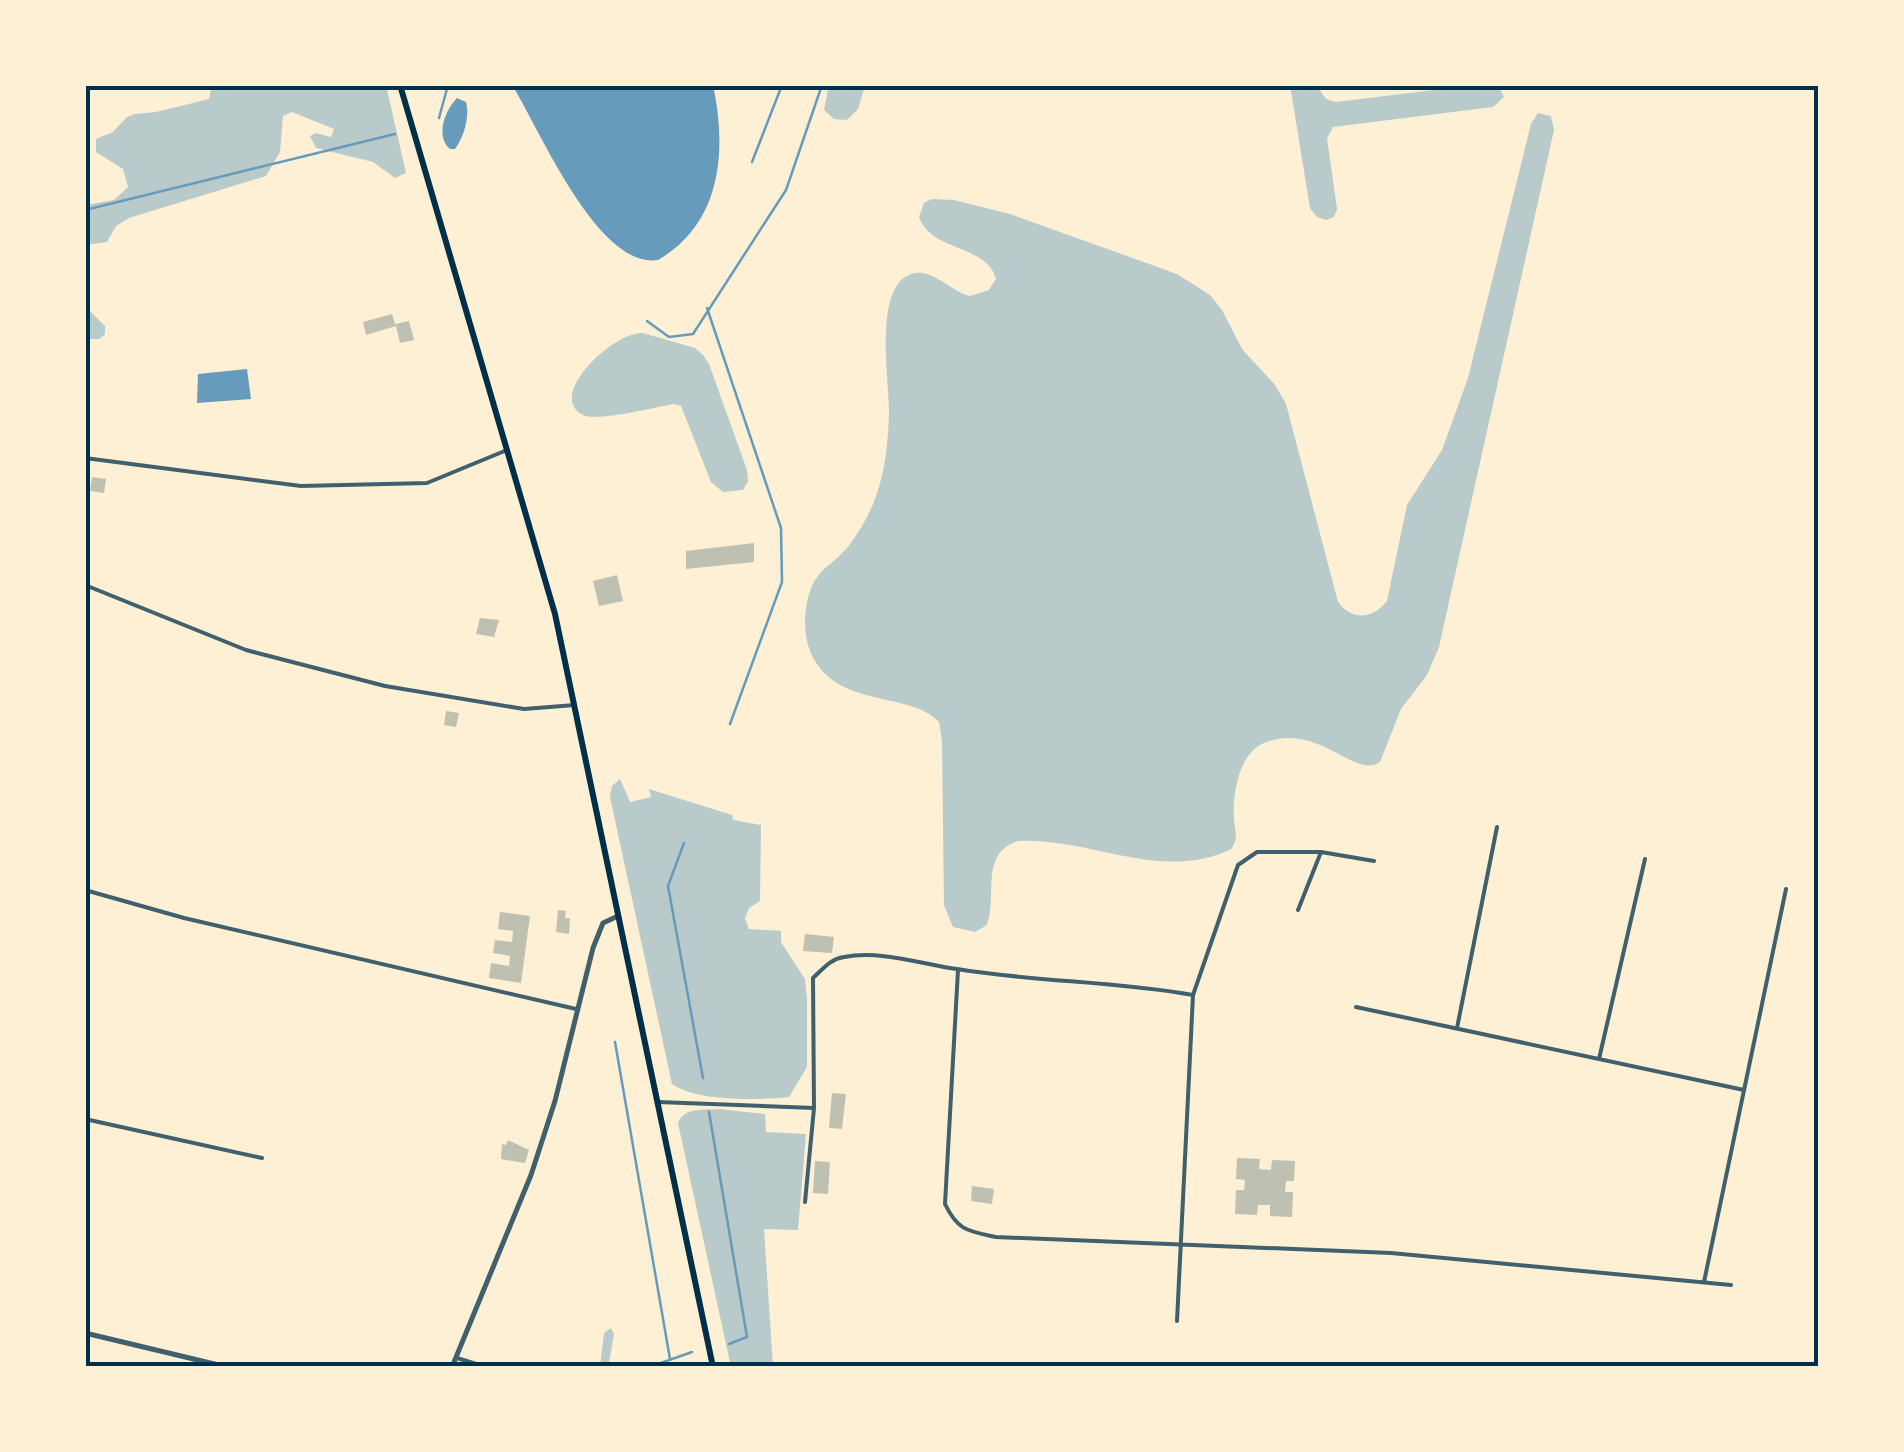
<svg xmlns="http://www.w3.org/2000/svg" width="1904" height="1452" viewBox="0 0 1904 1452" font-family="'Roboto Condensed',sans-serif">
	<rect width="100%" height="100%" fill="#fdf0d5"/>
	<path fill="#b9caca" d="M212,85h174l20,88 -11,5 -22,-16 -57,-14 -6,-12 6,-3 15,4 3,-8 -42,-17 -9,4 -3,36 -14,24 -137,42 -13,8 -9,16 -22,3v-40l29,-5 14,-13 -5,-18 -27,-17v-13l17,-7 14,-15 8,-3 21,-2 53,-13z
		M829,85h36l-7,24 -11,11 -13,-1 -10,-9z
		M1290,85h26l10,14 10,3 139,-17h23l6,12 -11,10 -160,20 -6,11 10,71 -3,8 -8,3 -9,-3 -7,-9z
		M1538,113l13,3 3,14 -115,517 -12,28 -26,34 -21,53c-25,18 -62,-41 -116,-19 -25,10 -32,52 -30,76 1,13 5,19 -3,30 -69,34 -142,-12 -213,-8 -39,13 -20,53 -31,84l-12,7 -22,-5 -9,-22 -2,-164 -3,-19c-29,-32 -105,-12 -129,-71 -9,-23 -6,-62 12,-80 10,-9 20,-16 28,-27 12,-16 22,-34 28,-54 8,-24 10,-51 11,-76 1,-31 -18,-133 26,-141 19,-3 37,19 55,23l19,-6 7,-11c-9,-35 -65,-27 -77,-62l5,-14 8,-4 22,1 56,14 167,60 33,21 12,15 20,39 33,36 11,19 52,198c14,19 35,17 49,-1l20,-96 35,-55 26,-72 63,-254z
		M85,306l20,20v8l-6,5h-14z
		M643,333l52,15 8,7 6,9 38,106 1,11 -5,9 -20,2 -12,-10 -30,-76 -7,-2c-18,3 -77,18 -91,11 -38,-19 31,-84 60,-82z
		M620,779l10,23 21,-5 -2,-8 83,26 1,5 28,5 -1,76 -11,7 -4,10 4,11 32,2v11l24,37 2,21v67l-18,30c-30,3 -91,5 -117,-13l-62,-287 2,-11z
		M719,1109l46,5 1,18 40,2 -8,96 -34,-1 9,138h-42l-53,-244c6,-16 26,-13 41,-14z
		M611,1328l3,6 -5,29 -2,4h-7l4,-34z"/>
	<path fill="#669bbc" d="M512,85h201c14,65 9,138 -55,175 -60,10 -120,-134 -146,-175z
		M457,98l9,4c4,14 -2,35 -11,47h-5c-15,-13 -5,-39 7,-51z
		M247,369l4,30 -54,4 1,-29z"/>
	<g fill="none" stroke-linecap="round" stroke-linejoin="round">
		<path stroke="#669bbc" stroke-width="2.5" d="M439,118l9,-33
			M752,162l30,-77
			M85,210l310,-76
			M707,308l74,220 1,54 -52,142
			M647,321l22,16 24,-3 93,-144 36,-105
			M684,843l-16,43 35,192
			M615,1042l55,317
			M709,1112l38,225 -18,7
			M659,1367l-1,-3 34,-12"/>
	</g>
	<path fill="#bec0b2" d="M392,314l3,10 14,-3 5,19 -14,3 -4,-17 -30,9 -3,-13z
		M92,477l14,2 -2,14 -14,-2z
		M754,543v19l-68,7v-18z
		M617,575l6,26 -24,5 -6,-25z
		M480,618l19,2 -5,17 -18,-3z
		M446,711l13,2 -3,14 -12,-2z
		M558,910l8,1 -1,7h5l-1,16 -13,-2z
		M500,912l30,4 -9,67 -32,-5 2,-15 18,3 1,-10 -17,-3 2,-13 17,2 1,-11 -15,-2z
		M805,934l29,3 -2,16 -29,-2z
		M832,1093l14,1 -4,35 -13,-1z
		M508,1140l21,10 -4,13 -24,-4 1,-15 4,1z
		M1237,1158l23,1 -1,10 12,1 1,-10 23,1 -1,20h-8l-1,11h8l-1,25 -22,-1v-11h-12l-1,10 -22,-1 1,-24h8l1,-10 -9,-1z
		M815,1161l15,1 -2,32 -15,-1z
		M972,1186l22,3 -2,15 -21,-3z"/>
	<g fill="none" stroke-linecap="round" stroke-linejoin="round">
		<path stroke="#3f606c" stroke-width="4" d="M85,458l216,28 126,-3 80,-33
			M85,585l161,65 139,36 139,23 51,-4
			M1321,852l53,9
			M85,890l99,28 392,91
			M958,970l-13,234c13,27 23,27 51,33l395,16 340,32
			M1356,1007l388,83
			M1457,1028l40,-201
			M1599,1059l46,-200
			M658,1102l156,6 -1,-130c10,-9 17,-19 31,-21 37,-7 77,7 113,12 78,13 158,12 236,26
			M85,1119l177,39
			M805,1202l9,-94
			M1704,1282l82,-393
			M1177,1321l16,-326 45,-130 19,-13h64l-23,58
			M457,1358l29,9"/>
		<path stroke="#3f606c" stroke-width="5" d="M85,1333l142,34
			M452,1367l79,-192 24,-74 38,-153 10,-25 15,-7"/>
		<path stroke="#003049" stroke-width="6" d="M400,85l155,529 158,753"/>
	</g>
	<rect width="1904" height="1452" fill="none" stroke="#fdf0d5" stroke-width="175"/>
	<rect x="88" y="88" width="1728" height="1276" fill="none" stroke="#003049" stroke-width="4"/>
</svg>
